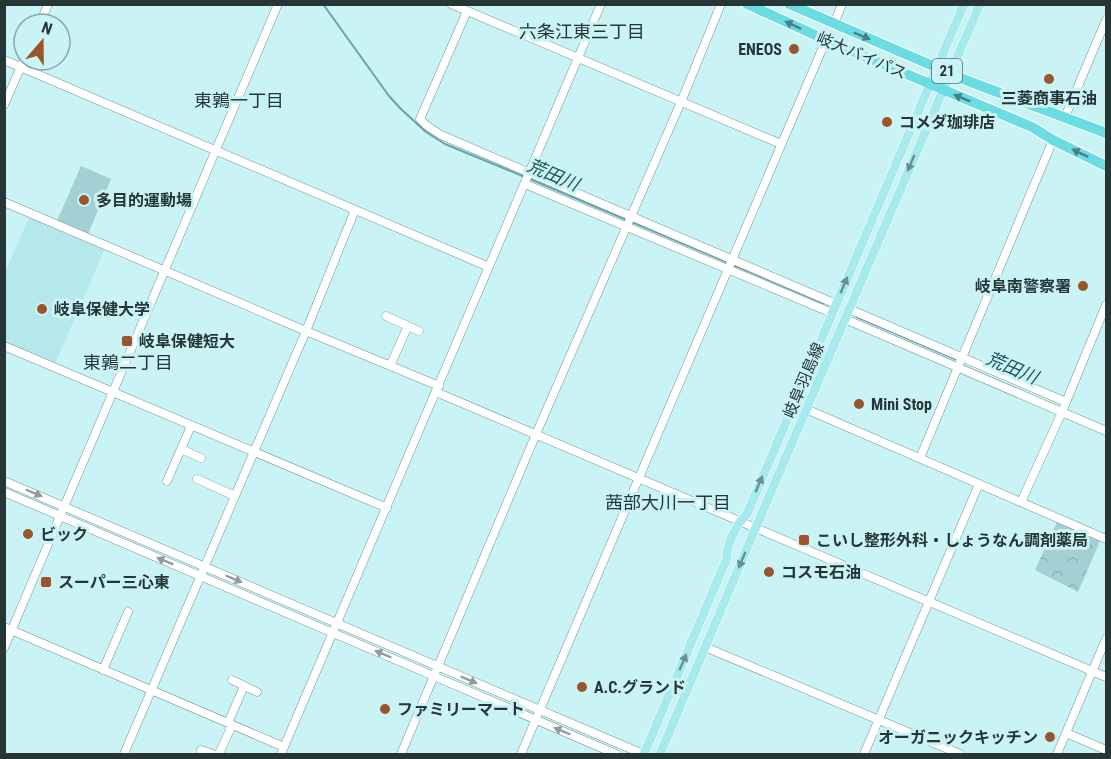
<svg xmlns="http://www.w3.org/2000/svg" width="1111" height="759" viewBox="0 0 1111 759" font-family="'Roboto Condensed','Noto Sans JP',sans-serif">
	<defs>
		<pattern id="park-crowns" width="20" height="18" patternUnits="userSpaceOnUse" patternTransform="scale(1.5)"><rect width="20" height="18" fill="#a3d0d3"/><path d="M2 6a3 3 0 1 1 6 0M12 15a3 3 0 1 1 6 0" fill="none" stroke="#8cb3b6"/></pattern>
	</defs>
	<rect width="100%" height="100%" fill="#c9f3f5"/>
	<path fill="#b5e8eb" d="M30,215l75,33 -50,116 -50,-22 -1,-67z"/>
	<path fill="url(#park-crowns)" d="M1057,522l43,19 -22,51 -43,-22z"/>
	<path fill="#a3d0d3" d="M81,166l30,13 -23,55 -31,-13z"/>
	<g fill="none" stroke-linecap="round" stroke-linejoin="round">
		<path stroke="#67a3a7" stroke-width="2" d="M323,4l66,92 12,13 25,23 19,12 80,33
			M530,179l97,41
			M632,222l191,81
			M857,317l98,42"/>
		<defs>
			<path id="minor" d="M451,4l330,140
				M467,11l-47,108 6,6 15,10 395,169
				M40,24l8,-20
				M834,24l8,-20
				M4,60l485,207
				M4,105l20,-45
				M1065,117l41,-97
				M525,184l307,129
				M4,202l302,129 133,55
				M849,309l217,93
				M386,316l33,15
				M845,319l261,112
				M4,346l383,162
				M390,366l18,-40
				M436,392l670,285
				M806,409l300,130
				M181,449l20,9
				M920,458l133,-318
				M197,479l38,17
				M4,481l639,273
				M167,481l24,-55
				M4,492l612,262
				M1021,502l41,-90 44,-107
				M4,627l280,120
				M705,647l255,107
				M4,648l274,-644
				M103,670l25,-58
				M232,680l25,12
				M228,723l16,-37
				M1066,733l40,17
				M201,750l12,4
				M124,754l182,-423 49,-121
				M219,754l13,-29
				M281,754l320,-750
				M401,754l135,-320 145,-332 40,-98
				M521,754l305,-714
				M864,754l115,-270
				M1057,754l49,-115"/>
			<path id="major" d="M644,754l83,-196c-1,-13 10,-35 20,-44l217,-510
				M660,754l96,-227 224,-523"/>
			<path id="highway" d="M747,4l79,36 206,87 21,13 53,26
				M789,4l179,77 138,52"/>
		</defs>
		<use href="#minor" stroke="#6e9698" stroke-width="9"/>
		<use href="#major" stroke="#fff" stroke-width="10"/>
		<use href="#highway" stroke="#fff" stroke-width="12"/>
		<use href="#minor" stroke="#fff" stroke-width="8"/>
		<use href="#major" stroke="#a7eaee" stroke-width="9"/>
		<use href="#highway" stroke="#6cdce3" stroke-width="10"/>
	</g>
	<defs><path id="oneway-solid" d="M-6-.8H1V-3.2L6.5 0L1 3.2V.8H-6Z" transform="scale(1.5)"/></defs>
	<g fill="#468184">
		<use href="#oneway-solid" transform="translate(793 25) rotate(-155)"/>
		<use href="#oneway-solid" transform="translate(862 36) rotate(23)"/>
		<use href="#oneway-solid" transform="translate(962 98) rotate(-158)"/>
		<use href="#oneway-solid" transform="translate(1080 153) rotate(-154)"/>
	</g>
	<g fill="#669092">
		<use href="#oneway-solid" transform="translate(911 163) rotate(113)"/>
		<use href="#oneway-solid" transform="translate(844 285) rotate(-67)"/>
		<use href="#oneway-solid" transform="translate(759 484) rotate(-67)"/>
		<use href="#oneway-solid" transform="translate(742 560) rotate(113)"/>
		<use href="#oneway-solid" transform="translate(683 662) rotate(-67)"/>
	</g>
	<g fill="#929a9b">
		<use href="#oneway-solid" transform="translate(34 493) rotate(23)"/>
		<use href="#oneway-solid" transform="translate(165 561) rotate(-158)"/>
		<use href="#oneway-solid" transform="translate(234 579) rotate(23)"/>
		<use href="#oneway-solid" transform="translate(383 654) rotate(-157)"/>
		<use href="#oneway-solid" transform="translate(469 680) rotate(23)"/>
		<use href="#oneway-solid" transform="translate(562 731) rotate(-157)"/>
	</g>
	<g fill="#9a552a" stroke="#c9f3f5" stroke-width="2">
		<circle cx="794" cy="49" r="6"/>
		<circle cx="1049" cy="79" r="6"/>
		<circle cx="887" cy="122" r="6"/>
		<circle cx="84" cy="200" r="6"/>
		<circle cx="1083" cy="286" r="6"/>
		<circle cx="42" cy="309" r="6"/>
		<rect x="121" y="335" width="12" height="12" rx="3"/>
		<circle cx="859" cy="404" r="6"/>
		<circle cx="28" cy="534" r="6"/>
		<rect x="798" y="534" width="12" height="12" rx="3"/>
		<circle cx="769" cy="572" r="6"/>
		<rect x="40" y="576" width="12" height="12" rx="3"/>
		<circle cx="582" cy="687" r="6"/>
		<circle cx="385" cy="709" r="6"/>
		<circle cx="1050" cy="737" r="6"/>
	</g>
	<g text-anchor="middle" stroke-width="6" stroke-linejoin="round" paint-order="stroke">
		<rect fill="#c9f3f5" stroke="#576f70" stroke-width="1.5" x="932" y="59" width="30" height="24" rx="4.5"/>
		<g font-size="15" font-weight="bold" fill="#263637">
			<text x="947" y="76">21</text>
		</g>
		<g font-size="16" font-weight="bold" fill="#263637" stroke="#c9f3f5" text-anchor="start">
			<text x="782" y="55" text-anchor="end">ENEOS</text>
			<text x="1049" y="104" text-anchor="middle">三菱商事石油</text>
			<text x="899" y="128">コメダ珈琲店</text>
			<text x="96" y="206">多目的運動場</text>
			<text x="1071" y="292" text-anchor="end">岐阜南警察署</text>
			<text x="54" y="315">岐阜保健大学</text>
			<text x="139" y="347">岐阜保健短大</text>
			<text x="871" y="410">Mini Stop</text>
			<text x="40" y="540">ビック</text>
			<text x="816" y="546">こいし整形外科・しょうなん調剤薬局</text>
			<text x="781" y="578">コスモ石油</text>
			<text x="58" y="588">スーパー三心東</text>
			<text x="594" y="693">A.C.グランド</text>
			<text x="397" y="715">ファミリーマート</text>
			<text x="1038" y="743" text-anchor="end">オーガニックキッチン</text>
		</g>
		<g font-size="16" fill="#263637" stroke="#c9f3f5">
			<text transform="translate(862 55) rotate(23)" y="6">岐大バイパス</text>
			<text transform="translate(803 380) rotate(-67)" y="6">岐阜羽島線</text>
		</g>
		<g font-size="18" fill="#263637" stroke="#c9f3f5">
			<text x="582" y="38">六条江東三丁目</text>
			<text x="239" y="107">東鶉一丁目</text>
			<text x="128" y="369">東鶉二丁目</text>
			<text x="668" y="509">茜部大川一丁目</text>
		</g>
		<g font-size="18" font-style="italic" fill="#1e5356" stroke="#c9f3f5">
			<text transform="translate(553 175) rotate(23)" y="6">荒田川</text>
			<text transform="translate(1012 368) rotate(23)" y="6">荒田川</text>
		</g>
	</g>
	<rect width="1111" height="759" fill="none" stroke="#263637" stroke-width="12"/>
	<g transform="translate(42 42) rotate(20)"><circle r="28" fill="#c9f3f5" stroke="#88a7a9" stroke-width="1.5"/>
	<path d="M0-4.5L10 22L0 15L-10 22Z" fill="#9a552a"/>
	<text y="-9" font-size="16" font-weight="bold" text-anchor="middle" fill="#263637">N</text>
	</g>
</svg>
